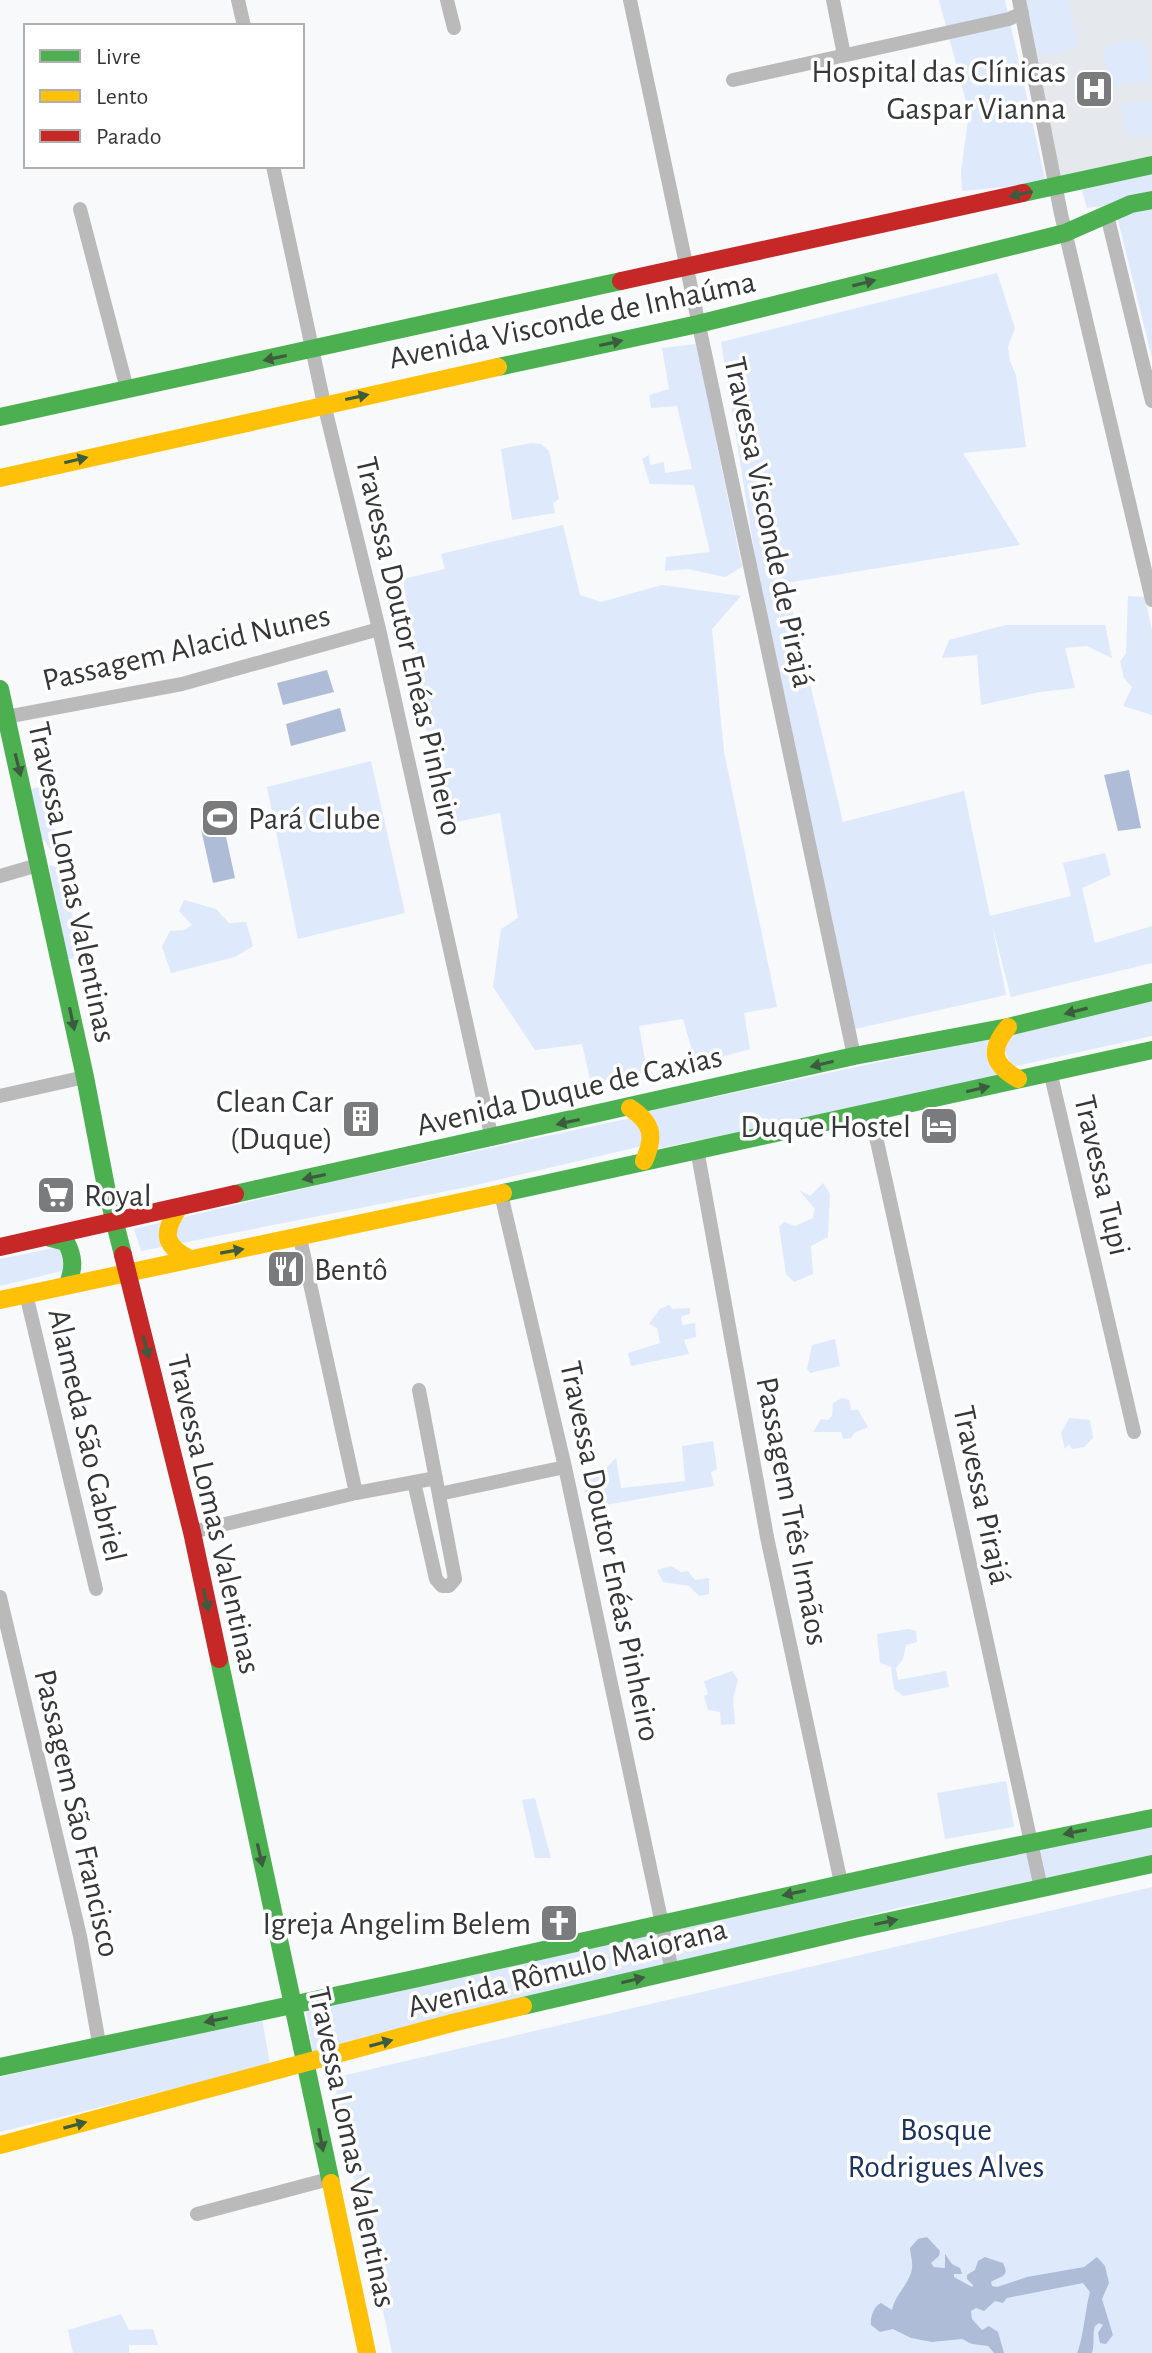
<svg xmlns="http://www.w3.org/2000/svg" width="1152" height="2353" viewBox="0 0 1152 2353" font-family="'Alegreya Sans',sans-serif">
	<rect width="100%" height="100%" fill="#f7f9fb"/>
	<path fill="#e5e9ee" d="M1019,0h133v165l-97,22z"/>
	<path fill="#dee9fc" d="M939,0h66l41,183 -84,8 -1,-19 8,-60z
		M1025,0h43l11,47 -40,10z
		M1133,40l12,2 6,39 -38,5 -11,-38z
		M1135,101l17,1v33l-26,1 -6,-31z
		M1152,173v26l-65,9 -5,-18z
		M1152,207v151l-35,-142z
		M997,273l18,55 -7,19 2,14 6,14 10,72 -63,6 57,92 -234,38 57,239 121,-31 26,125 81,-20 -8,-33 42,-10 6,22 -29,13 13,55 57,-17v37l-141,34 -19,-72 14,70 -151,34 -96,-448 -38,-239z
		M696,344l46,223 -17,10 -37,-8 -23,2 1,-14 44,-5 -16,-67 -44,-1 -8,-25 7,-4 1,10 14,-3 1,11 27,-4 -15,-63 -26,2 -2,-13 20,-6 -7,-41z
		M531,443l10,1 8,7 10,48 -6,4 2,10 -43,7 -11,-71z
		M563,525l17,70 21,7 61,-17 79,11 -29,33 12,123 53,255 -33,6 6,36 -54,15 -13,-45 -44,7 8,46 -56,11 -9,-39 -47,6 -42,-63 8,-58 17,-11 -18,-105 -59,12 -38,-246 42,-10 -4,-15z
		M1128,596l17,1 7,34v84l-29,-9 9,-19 -8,-9 -4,-17 6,-7z
		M1006,625h99l7,33 -25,-12 -22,2 10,40 -35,4 -59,13 -4,-50 -35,3 7,-18z
		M371,761l34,152 -107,26 -31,-152z
		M44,787l15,62 -8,2 -7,-11 -7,-3 -10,-45 7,-4z
		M49,865l12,3 18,76 -6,15h-6z
		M184,900l32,9 13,14 17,-1 7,24 -18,11 -64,16 -9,-26 8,-16 14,-1 8,-5 -13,-14z
		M1152,1001v35l-140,31 -9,-20 9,-12z
		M993,1038l10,39 -347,72 -8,-38z
		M631,1118l14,6 -3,22 -175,41 -326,64 -7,-22 193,-46z
		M823,1183l7,11 -2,43 -17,9 2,28 -19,8 -8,-8 -7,-47 5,-5 11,4 18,-8 2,-9 -16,-19 11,6z
		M59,1247l7,23 -66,16v-27z
		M669,1305l3,4 18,-1v6l-9,2 1,9 13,-2 1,14 -12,3 5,14 -58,12 -3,-13 32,-10 -3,-15 -8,-4 11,-15z
		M835,1339l5,27 -30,7 -3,-4 5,-24z
		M842,1398l7,2 2,10h7l10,17 -14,6 -3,5 -8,1 -2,-7h-28l8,-13 7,1 4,-4 1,-13z
		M1069,1418l21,2 3,18 -9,9 -12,2 -3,-5 -4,5 -4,-16z
		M713,1441l4,28 -6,3 3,14 -109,19 -19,-3 -3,-27 19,-3 14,-14 5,30 64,-7 -3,-35z
		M671,1566l10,6 7,-1 7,9 14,-2v16l-10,2 -10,-10 -26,-4 -6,-12z
		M908,1629l8,2 1,11 -11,3 -3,14 -7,9 2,12 48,-9 3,16 -46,9 -9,-7 -3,-22 -11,-4 -3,-29z
		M732,1671l6,9 -5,18 2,26 -14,1 -1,-13 -12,-2 -4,-14 4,-2 -4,-13z
		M1006,1781l8,46 -69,12 -8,-46z
		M535,1798l16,60h-16l-13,-58z
		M1152,1823v35l-254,50 -585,145 -7,-43z
		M1152,1887v466h-760l-59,-275z
		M262,2018l8,47 -270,67v-55z
		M121,2314l8,16 24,-1 5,16h-29v8h-56l-5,-23z"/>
	<path fill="#aebcd7" d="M327,670l7,22 -51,13 -6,-22z
		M340,708l6,23 -55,15 -5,-22z
		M1129,770l12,58 -23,3 -14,-56z
		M223,823l12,55 -22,5 -12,-54z
		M927,2237l13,14 -1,5 -8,7 3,4 11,1v-14l7,10 8,4 2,6h-8v3l18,10 1,-2 -6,-6v-4l8,-5 3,-9 7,-4 18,6c8,15 -4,13 -12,19l1,4 5,1 30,-10 57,-10 13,-10 8,9 4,17 -7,16 11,36 -7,9 -6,-1 -2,-10 5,-8 -4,-2 -4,3c-3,9 0,17 -3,27h-15c5,-8 9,-47 13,-61l-7,-9 -76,15 -4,5 -8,-2 -11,10 -8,-3 -5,3 1,8 10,11 7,-4 9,6 6,21h-10l-6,-7 -16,-2 -10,-5 -30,3 -21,-4 -18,-9 -13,3 -9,-7c-1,-8 3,-19 10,-22l11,7c3,-16 18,-26 20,-42 1,-7 -2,-14 -2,-20l8,-9z"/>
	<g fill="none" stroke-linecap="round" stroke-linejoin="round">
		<path stroke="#bababa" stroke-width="14" d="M238,0l6,26
			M447,0l7,28
			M630,0l224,1056
			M833,0l11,55
			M1019,0l42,214 91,386
			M733,80l276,-61 13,-6
			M273,166l51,238 55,225 113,510
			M80,209l47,180
			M1107,215l45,186
			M0,718l182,-34 197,-55
			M0,876l38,-11
			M1050,1071l84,361
			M0,1096l85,-19
			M871,1114l170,774
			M697,1149l70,388 74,346
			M501,1194l64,273 107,504
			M300,1238l56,255
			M26,1294l70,295
			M414,1482l22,97 6,7h7l6,-7 -36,-189
			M439,1494l126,-27
			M192,1532l164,-39 80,-15
			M0,1597l80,339 19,107
			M197,2214l132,-35"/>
		<path stroke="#4caf50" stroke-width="18" d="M1023,193l129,-28
			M498,367l200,-43 367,-91 66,-29 21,-4
			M0,417l621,-136
			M0,689l85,388 21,110 17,68
			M503,1193l649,-143
			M235,1194l619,-138 154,-29 144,-35
			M47,1237l19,5c8,15 8,26 2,42
			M219,1659l112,524
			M523,2006l331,-77 298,-65
			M0,2067l414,-88 553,-123 185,-38"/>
		<path stroke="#ffc107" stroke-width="18" d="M0,478l498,-111
			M1008,1027c-19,23 -16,37 10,52
			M630,1108c23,15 25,29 14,53
			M179,1207c-16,25 -17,38 11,52
			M0,1300l503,-107
			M0,2145l452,-122 71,-17
			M331,2183l36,170"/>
		<path stroke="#c62828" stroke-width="18" d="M621,281l402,-88
			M0,1247l235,-53
			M123,1255l69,277 27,127"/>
	</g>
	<defs><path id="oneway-solid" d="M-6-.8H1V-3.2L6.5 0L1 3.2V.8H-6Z" transform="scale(2)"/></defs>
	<g fill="#3d5b3f">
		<use href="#oneway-solid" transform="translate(1021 194) rotate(168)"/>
		<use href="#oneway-solid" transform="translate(864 283) rotate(-14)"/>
		<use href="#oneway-solid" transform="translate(611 343) rotate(-12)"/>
		<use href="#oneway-solid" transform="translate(275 358) rotate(168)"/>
		<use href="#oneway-solid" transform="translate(357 397) rotate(-12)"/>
		<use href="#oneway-solid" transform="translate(76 460) rotate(-13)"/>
		<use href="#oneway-solid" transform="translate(18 765) rotate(76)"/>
		<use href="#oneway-solid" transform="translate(1076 1011) rotate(166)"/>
		<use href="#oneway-solid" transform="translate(72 1019) rotate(78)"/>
		<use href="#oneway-solid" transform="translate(822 1064) rotate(167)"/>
		<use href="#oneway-solid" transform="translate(978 1089) rotate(-13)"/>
		<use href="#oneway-solid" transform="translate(568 1122) rotate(168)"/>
		<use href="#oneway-solid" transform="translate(314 1177) rotate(168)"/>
		<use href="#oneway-solid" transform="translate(232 1251) rotate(-10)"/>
		<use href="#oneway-solid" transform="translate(146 1347) rotate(76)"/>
		<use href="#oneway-solid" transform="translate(206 1600) rotate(78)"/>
		<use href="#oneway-solid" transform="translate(1075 1832) rotate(169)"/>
		<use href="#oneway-solid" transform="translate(260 1855) rotate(77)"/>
		<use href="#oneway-solid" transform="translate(794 1893) rotate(168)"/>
		<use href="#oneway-solid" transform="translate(886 1922) rotate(-12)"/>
		<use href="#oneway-solid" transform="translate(633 1980) rotate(-13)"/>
		<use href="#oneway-solid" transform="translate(216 2020) rotate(169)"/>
		<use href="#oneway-solid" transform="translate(381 2043) rotate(-15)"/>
		<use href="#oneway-solid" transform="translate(75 2125) rotate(-15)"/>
		<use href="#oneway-solid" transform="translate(321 2140) rotate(79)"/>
	</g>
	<defs>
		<symbol id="hospital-square" viewBox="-11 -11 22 22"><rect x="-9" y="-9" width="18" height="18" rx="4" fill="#7a7b7c" stroke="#fff"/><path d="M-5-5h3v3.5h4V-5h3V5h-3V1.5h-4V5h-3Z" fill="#fff"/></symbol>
		<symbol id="stadium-square" viewBox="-11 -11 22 22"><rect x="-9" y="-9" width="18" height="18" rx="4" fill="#7a7b7c" stroke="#fff"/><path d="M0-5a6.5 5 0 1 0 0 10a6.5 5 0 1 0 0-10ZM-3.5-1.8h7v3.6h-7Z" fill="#fff"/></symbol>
		<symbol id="building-square" viewBox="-11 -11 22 22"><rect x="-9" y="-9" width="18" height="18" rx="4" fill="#7a7b7c" stroke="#fff"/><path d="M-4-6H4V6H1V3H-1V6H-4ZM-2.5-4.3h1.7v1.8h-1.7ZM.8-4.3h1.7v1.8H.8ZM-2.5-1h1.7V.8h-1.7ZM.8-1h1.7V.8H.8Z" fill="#fff"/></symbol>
		<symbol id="hotel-square" viewBox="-11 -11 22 22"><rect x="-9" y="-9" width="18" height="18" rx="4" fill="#7a7b7c" stroke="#fff"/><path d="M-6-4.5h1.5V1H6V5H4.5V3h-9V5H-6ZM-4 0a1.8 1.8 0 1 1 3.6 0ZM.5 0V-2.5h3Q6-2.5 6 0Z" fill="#fff"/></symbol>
		<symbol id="supermarket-square" viewBox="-11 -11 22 22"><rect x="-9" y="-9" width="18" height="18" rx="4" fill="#7a7b7c" stroke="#fff"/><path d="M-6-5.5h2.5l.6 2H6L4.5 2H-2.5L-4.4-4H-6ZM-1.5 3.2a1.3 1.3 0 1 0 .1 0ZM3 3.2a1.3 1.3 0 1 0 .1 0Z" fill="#fff"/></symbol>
		<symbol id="restaurant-square" viewBox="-11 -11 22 22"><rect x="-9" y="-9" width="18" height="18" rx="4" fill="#7a7b7c" stroke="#fff"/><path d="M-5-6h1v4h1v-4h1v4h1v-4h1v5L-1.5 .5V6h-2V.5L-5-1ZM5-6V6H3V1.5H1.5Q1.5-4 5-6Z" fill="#fff"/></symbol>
		<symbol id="church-square" viewBox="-11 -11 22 22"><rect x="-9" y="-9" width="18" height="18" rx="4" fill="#7a7b7c" stroke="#fff"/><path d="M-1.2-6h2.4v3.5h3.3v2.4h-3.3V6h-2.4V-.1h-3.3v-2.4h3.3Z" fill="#fff"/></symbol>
	</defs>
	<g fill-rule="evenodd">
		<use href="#hospital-square" x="1072" y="67" width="44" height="44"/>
		<use href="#stadium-square" x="198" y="796" width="44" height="44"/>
		<use href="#building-square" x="339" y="1097" width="44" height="44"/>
		<use href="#hotel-square" x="917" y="1104" width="44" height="44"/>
		<use href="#supermarket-square" x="34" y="1173" width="44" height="44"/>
		<use href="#restaurant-square" x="264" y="1247" width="44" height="44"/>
		<use href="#church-square" x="537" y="1901" width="44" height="44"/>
	</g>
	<g text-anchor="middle" stroke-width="7" stroke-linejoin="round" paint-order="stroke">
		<g font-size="32" fill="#363738" stroke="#fff" text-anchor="end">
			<text x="1066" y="82">Hospital das Clínicas<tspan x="1066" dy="37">Gaspar Vianna</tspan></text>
			<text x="248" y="829" text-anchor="start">Pará Clube</text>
			<text x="333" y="1112">Clean Car<tspan x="333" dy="37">(Duque)</tspan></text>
			<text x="911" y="1137">Duque Hostel</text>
			<text x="84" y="1206" text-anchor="start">Royal</text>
			<text x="314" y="1280" text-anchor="start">Bentô</text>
			<text x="531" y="1934">Igreja Angelim Belem</text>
		</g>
		<g font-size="32" fill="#363738" stroke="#fff">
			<text transform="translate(572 319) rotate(-12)" y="11">Avenida Visconde de Inhaúma</text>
			<text transform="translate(770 522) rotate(78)" y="11">Travessa Visconde de Pirajá</text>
			<text transform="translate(410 646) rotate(77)" y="11">Travessa Doutor Enéas Pinheiro</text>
			<text transform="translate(186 647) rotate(-13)" y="11">Passagem Alacid Nunes</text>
			<text transform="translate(73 882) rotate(78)" y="11">Travessa Lomas Valentinas</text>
			<text transform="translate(569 1090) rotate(-13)" y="11">Avenida Duque de Caxias</text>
			<text transform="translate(1103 1175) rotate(77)" y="11">Travessa Tupi</text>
			<text transform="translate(88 1435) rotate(77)" y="11">Alameda São Gabriel</text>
			<text transform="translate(983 1495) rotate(78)" y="11">Travessa Pirajá</text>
			<text transform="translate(793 1511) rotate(79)" y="11">Passagem Três Irmãos</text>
			<text transform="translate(215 1514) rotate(77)" y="11">Travessa Lomas Valentinas</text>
			<text transform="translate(611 1551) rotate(78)" y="11">Travessa Doutor Enéas Pinheiro</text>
			<text transform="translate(78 1813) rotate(77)" y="11">Passagem São Francisco</text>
			<text transform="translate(567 1967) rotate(-14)" y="11">Avenida Rômulo Maiorana</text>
			<text transform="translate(353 2147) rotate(78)" y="11">Travessa Lomas Valentinas</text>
		</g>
		<g font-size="32" fill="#1c3362" stroke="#fff">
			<text x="946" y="2140">Bosque<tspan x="946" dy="37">Rodrigues Alves</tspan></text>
		</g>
	</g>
	<rect x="24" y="24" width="280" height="144" fill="#ffffff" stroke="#afafaf" stroke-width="2"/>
	<rect x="40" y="50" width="40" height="12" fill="#4caf50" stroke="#afafaf" stroke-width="2"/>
	<text x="96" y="64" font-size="24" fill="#363738">Livre</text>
	<rect x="40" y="90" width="40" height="12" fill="#ffc107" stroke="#afafaf" stroke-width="2"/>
	<text x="96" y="104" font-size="24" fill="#363738">Lento</text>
	<rect x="40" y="130" width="40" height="12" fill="#c62828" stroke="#afafaf" stroke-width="2"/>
	<text x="96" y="144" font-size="24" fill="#363738">Parado</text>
</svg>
